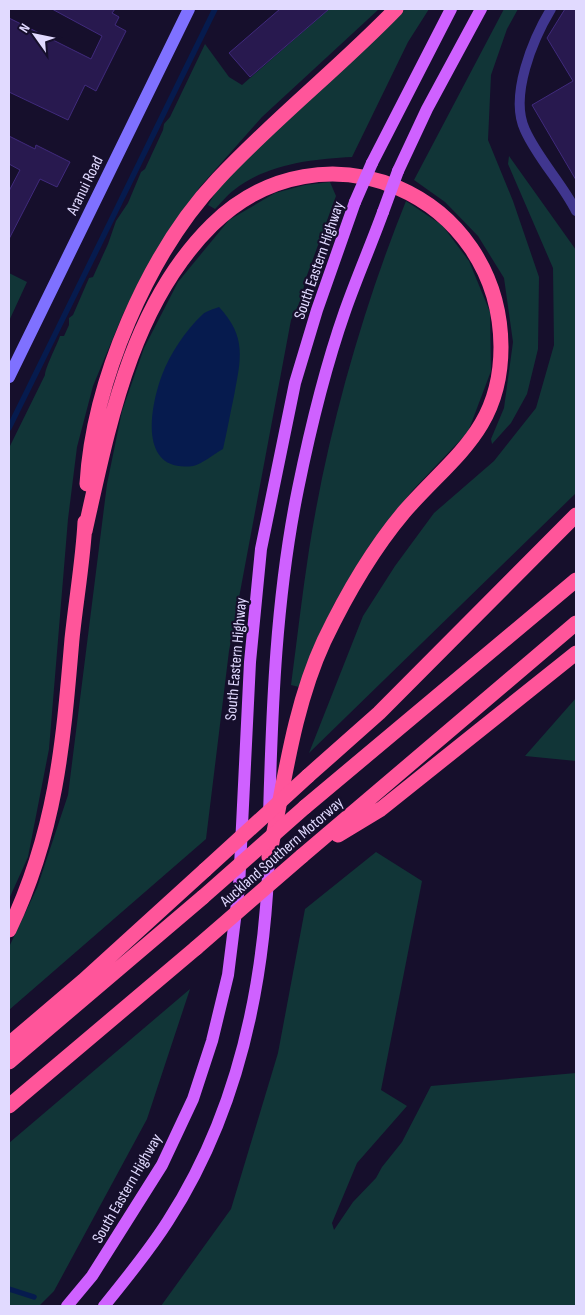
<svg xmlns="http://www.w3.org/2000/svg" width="585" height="1315" viewBox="0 0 585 1315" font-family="'Sofia Sans Condensed',sans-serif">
	<rect width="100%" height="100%" fill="#160f2c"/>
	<path fill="#113537" d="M329,9h50l-117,108 -63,71 -42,64 -34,62 -30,72 -16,61 -9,72 -19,230 -21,108 -19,42v-451l36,-73c0,-7 12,-30 15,-39h4l5,-11v-7l4,-3 16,-37 4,-1 15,-33 8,-23 12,-18 13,-31 4,-3 18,-39 1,-6 6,-7 35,-73 24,33 13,8z
		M404,9h25l-21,33 -56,115c-40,2 -85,7 -118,33 -7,5 -13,13 -19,19l-7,-4 9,-15 31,-33 139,-129z
		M504,9h14l-11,20 -16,46 -3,65 25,61 26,76 -1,72 -11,45 -16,29 -19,21 -1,-5 13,-31 9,-66 -9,-64 -26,-42 -33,-34 -31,-22z
		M509,156l67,94v243l-267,260 54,-137 32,-50 39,-53 60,-52 42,-53 18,-63 -1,-77 -45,-104z
		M330,182l6,14 -30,82 -6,24 -9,18 -62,331 -23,188 -197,171v-63l28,-59 31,-93 39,-311 15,-73 22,-63 34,-66 51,-62 46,-27 30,-8z
		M406,201l36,24 27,36 21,51 1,59 -23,61 -56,59 -43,55 -35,58 -35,83 -8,-2c6,-45 11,-90 18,-135 18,-116 53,-240 97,-349z
		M9,273l18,9 -18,39z
		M576,698v63l-51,-5z
		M376,852l46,29 -41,209 26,16 -50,57 -25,60 2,7 19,-28 23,-24 6,-11 20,-25 29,-56 145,-13v233h-415l70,-97 47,-156 27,-144z
		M190,989l-43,130 -93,172 -15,15h-30v-163z"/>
	<path fill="#061b4e" d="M219,307c28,30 22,52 15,89 -4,18 -7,36 -11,53 -9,5 -21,15 -30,17 -55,7 -43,-59 -31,-91 8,-21 23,-44 40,-60 4,-4 12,-6 17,-8z"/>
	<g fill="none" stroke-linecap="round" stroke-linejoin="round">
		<path stroke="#061b4e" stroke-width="5.5" d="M9,428l206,-419
			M9,1289l25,8"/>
	</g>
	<path fill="#28194f" stroke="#402a7c" d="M52,9h63l-3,4 7,4 -4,8 11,6 -30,60 -11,-6 -17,35 -59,-28v-74l82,41 11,-23z
		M280,9h49l-79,68 -21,-24z
		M565,9h11v171l-44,-75 41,-24 -26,-43z
		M9,136l26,13 1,-4 34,17 -13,25 -17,-8 -31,60v-48l11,-21 -11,-6z"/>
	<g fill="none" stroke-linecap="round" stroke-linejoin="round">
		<path stroke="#40368f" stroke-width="10" d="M551,9c-18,30 -42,87 -26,121 13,29 37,53 51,81"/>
		<path stroke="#7f71ff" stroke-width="12" d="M9,377l180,-368"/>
		<path stroke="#cf61ff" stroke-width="12" d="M372,163l79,-154
			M398,171l29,-62 54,-100
			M269,816c3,-109 7,-219 29,-327 12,-59 27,-121 47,-178 12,-34 26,-66 38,-99
			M67,1306l25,-30 70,-111 31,-66 19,-58 16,-66 11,-88 11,-225 11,-113 34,-166 22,-73 38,-108
			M104,1306c22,-27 45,-55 64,-85 71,-110 98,-242 101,-372"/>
		<path stroke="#ff559a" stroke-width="15" d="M87,484c6,-102 61,-231 131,-305 56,-60 121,-111 178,-170
			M85,531c24,-107 46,-226 127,-306 111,-109 288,-31 289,122 0,83 -49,110 -97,165 -32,38 -58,83 -80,129 -31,67 -40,144 -55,216
			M308,776l71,-63 197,-198
			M305,807l271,-227
			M338,835l43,-26 195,-156
			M302,856l274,-233
			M9,930c47,-99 54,-184 63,-291 4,-39 11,-78 13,-117
			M9,1044l74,-63 122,-111
			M9,1062l194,-165
			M9,1106l187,-158"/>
		<path stroke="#cf61ff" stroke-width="12" d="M355,202l17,-39
			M383,212l15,-41"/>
		<path stroke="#ff559a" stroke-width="15" d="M205,870l103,-94
			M203,897l102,-90
			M196,948l106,-92"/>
	</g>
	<g text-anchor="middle" stroke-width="4.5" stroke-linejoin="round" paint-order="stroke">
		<g font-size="16" fill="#e1daff" stroke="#160f2c">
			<text transform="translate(84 185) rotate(-64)" y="6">Aranui Road</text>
			<text transform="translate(318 260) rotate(-71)" y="6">South Eastern Highway</text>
			<text transform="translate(235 659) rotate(-85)" y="6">South Eastern Highway</text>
			<text transform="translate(281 851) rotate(-41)" y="6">Auckland Southern Motorway</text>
			<text transform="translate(126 1188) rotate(-60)" y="6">South Eastern Highway</text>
		</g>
	</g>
	<rect width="585" height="1315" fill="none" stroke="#e1daff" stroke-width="20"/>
	<g transform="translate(35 35) rotate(303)" stroke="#160f2c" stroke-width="4" paint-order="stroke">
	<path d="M0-4L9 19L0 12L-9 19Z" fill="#e1daff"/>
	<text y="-8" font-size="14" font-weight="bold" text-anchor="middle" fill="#e1daff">N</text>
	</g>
</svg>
